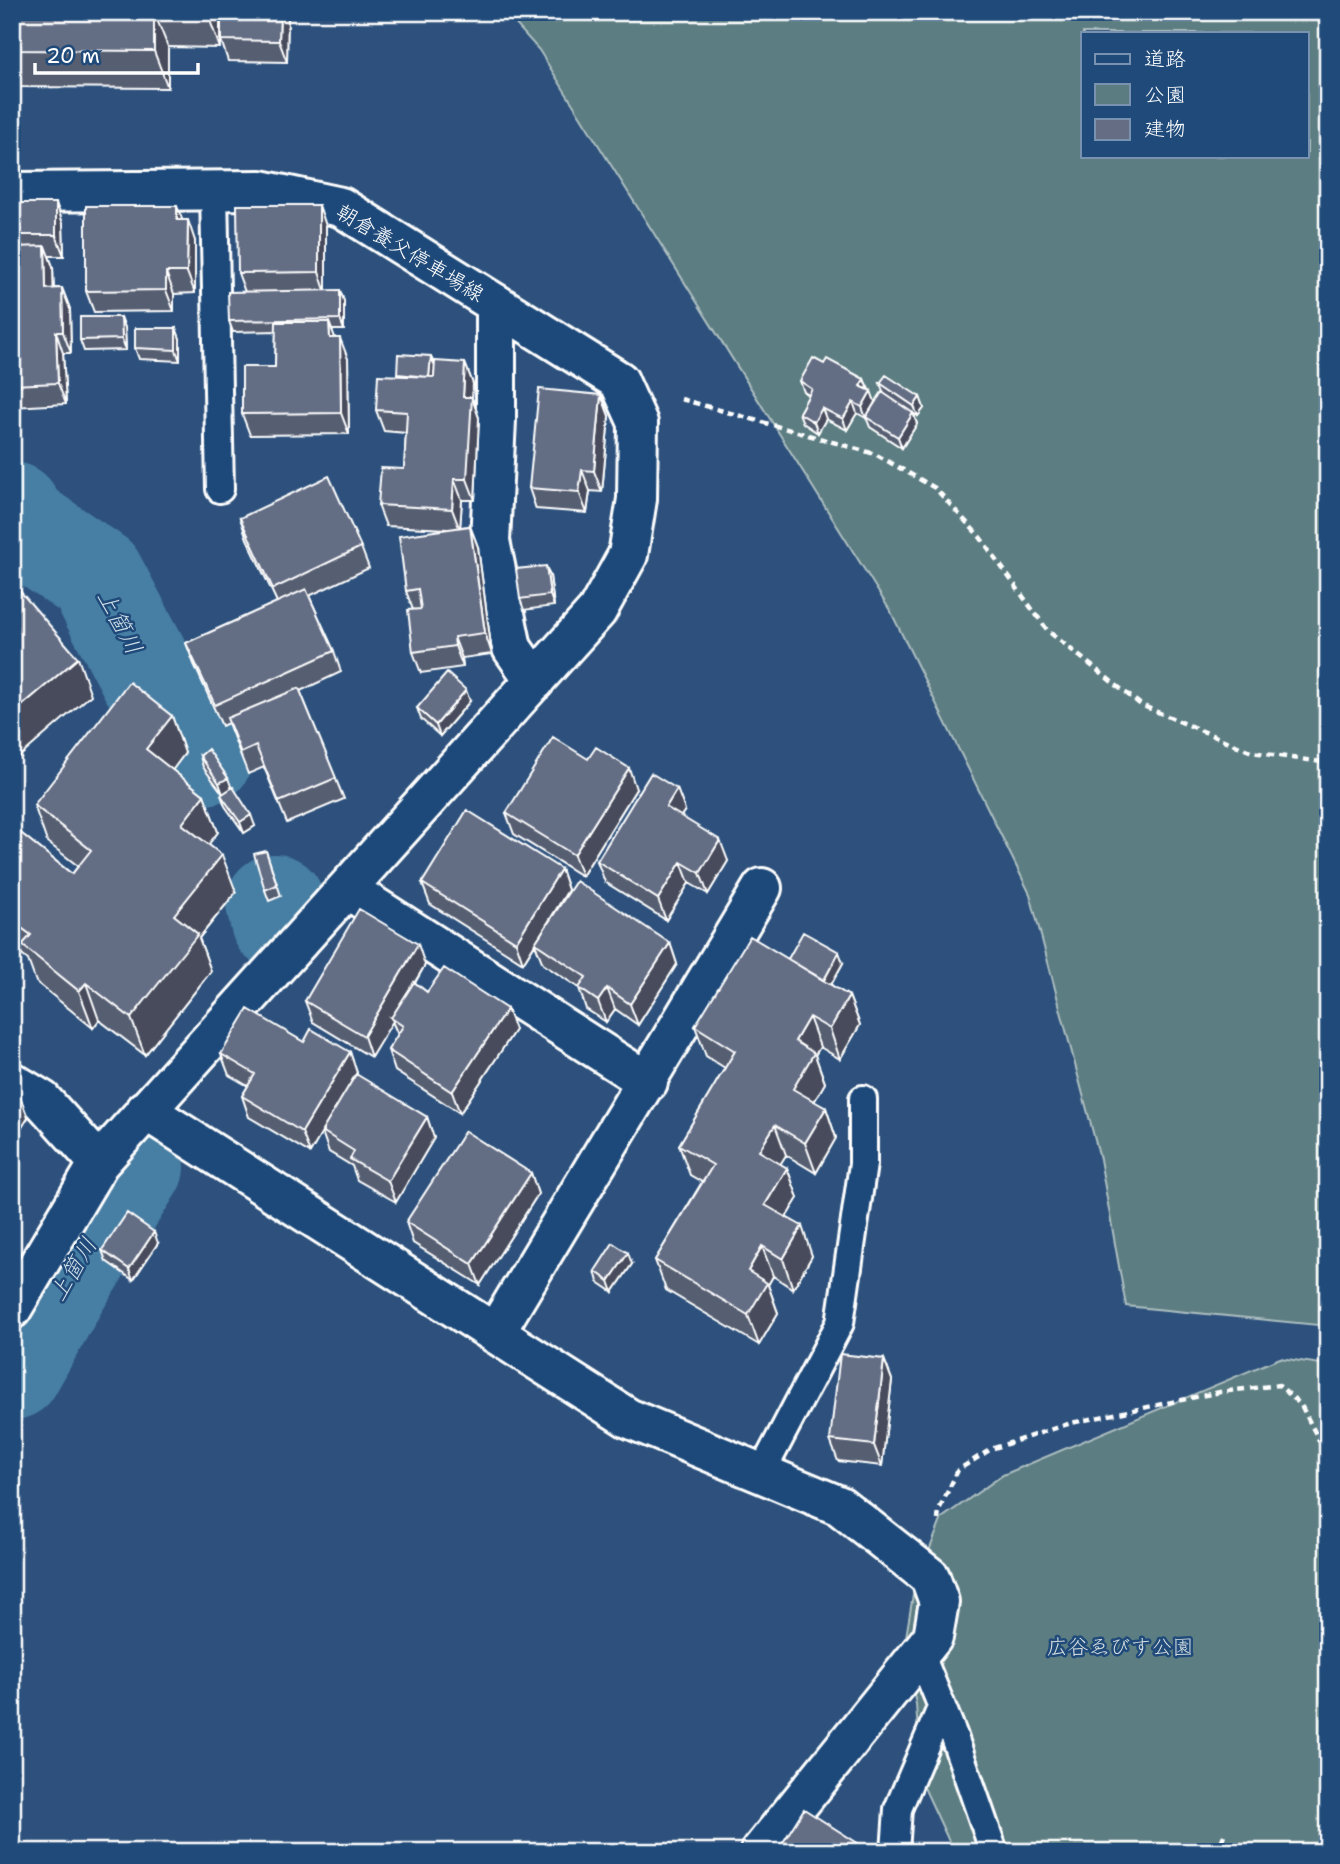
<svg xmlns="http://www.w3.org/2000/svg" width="1340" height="1864" viewBox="0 0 1340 1864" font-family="'Shantell Sans','Klee One',sans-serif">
	<rect width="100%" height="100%" fill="#2d517c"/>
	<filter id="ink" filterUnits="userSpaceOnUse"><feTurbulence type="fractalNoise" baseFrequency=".0143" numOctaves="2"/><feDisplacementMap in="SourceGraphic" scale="14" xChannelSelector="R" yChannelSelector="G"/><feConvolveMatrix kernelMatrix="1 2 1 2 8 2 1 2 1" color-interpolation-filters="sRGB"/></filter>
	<g filter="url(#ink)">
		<path fill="#5b7d82" stroke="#adbec0" stroke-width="2" fill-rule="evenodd" d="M505,12h823v1314l-202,-20 -26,-147 -70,-265 -139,-282 -352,-562zM1083,33h224v123h-224z
			M1280,1358l48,7v487h-374l-33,-71 -5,-77 -12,-55 10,-60 28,-71 61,-43z"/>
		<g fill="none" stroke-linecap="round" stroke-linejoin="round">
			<path stroke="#477ea3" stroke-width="98" d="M12,511l8,14 76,52 52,98 56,81
				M275,903l4,18
				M12,1371l48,-85 75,-119"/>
			<defs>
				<path id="service" d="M214,191l6,298
					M762,1472l78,-149 23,-159v-65
					M920,1653l33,81 41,118
					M895,1852l3,-43 43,-101"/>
				<path id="minor" d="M496,304v116l-6,121 22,107 23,33
					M347,889l301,193
					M12,1082l30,18 57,63
					M145,1110l483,308 212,88 90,71 9,25 -6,35 -173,215
					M12,1309l87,-146 498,-552 31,-56 9,-56 1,-76 -19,-42
					M495,1333l267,-445"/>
				<path id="secondary" d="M12,192l249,-2 80,17 278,174"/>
			</defs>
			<use href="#service" stroke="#fff" stroke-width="32"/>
			<use href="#minor" stroke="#fff" stroke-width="44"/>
			<use href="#secondary" stroke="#fff" stroke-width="44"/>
			<path stroke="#fff" stroke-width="4.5" stroke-dasharray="7 5" stroke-linecap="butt" d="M681,399l194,55 60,34 45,49 68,94 93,74 111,47 76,11
				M938,1520l1,-10 19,-40 33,-21 80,-26 149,-31 59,-7 22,20 27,53
				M1217,1852l7,-17"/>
			<use href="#service" stroke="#1f4a7a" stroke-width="26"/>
			<use href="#minor" stroke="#1f4a7a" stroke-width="38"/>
			<use href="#secondary" stroke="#1f4a7a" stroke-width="38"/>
		</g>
		<path fill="#565e72" stroke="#fff" stroke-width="2" d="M12,12h208v36l-52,-1v41l-156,-1z
			M288,12l-1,50 -59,-1 -7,-21z
			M12,203h44l7,21 1,32h-15l4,11 1,21h8l8,21 1,44h-8l3,51 -54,3z
			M182,220l13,21v52l-21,1v17l-80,1 -8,-21z
			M326,226v64l18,11v29h-12l3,8 13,21 1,75 -99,1 -8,-21 33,-47 1,-36 -43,1 -4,-11 16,-29 -7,-19z
			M121,317l4,11 1,22 -42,1 -4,-11z
			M176,328l4,11v22l-41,-2 -4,-11z
			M465,363l8,21 -1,14 7,20 -4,82h-13l-2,27 10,-1 8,21 14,107 -30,4 1,9 -42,6 -8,-21v-42l-7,-19 40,-62 -60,-3 -8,-21 26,-36 2,-36 -22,-2 -8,-21 21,-35 38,-9z
			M824,364l40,15 11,23 -7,11 16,-19 -4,-11 40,14 4,11 -6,8 -4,-2 3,10 -15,24 -32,-21 -4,-10v1l-9,-5 -10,17 -21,-11 -8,14 -15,-10 -4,-10 10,-18 -5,-3 -4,-11z
			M601,395l8,21 -7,76 -12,-1 -3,22 -51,-4 -7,-21z
			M240,518l121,29 8,21 -60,28 25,55 7,21 -41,19 44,108 -57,24 -23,-56 -16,7 -20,-51 -6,3 -28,-62 -8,-21 91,-41 -30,-63z
			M550,576l4,30 -30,4 -4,-11z
			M470,701l-30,35 -19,-17 -4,-11z
			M172,716l13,37 -13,17 32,25 14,37 -10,12 28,48 -37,46 12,33 -66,84 -46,-35 -6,8 -57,-46 -8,-22 -16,-13v-121l60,48 6,-8 -31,-24 -13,-37z
			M200,756l32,32 23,38 -11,7 -19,-27 -4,-11 2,-1 -20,-27z
			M588,759l48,30 -54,87 -68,-42 -8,-21z
			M677,789l8,21 -4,6 47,45 -20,33 -19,-11 -23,37 -61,-38 -8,-21z
			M266,851l15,45 -12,5 -4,-11z
			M561,869l7,21 -25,41 127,12 7,21 -39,61 -23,-16 -9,13 -20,-13 -7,-21 -36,-24 -8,-20 -12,19 -93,-59 -8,-21z
			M788,959l55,4 -12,22 18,11 11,29 -20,34 -20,-12 -5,8 10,28 -11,19 12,6 10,30 -20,35 -30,-18 -6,9 7,4 11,30 -12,19 26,39 -19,33 -20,-13 -5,9 10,28 -19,32 -93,-55 -11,-30 47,-78 -12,-7 -11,-30 46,-77 -19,-12 -11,-30z
			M425,965l-10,18 12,9 80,17 8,21 -55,83 -65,-42 -7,-21 10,-15 -6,-14 -21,36 -58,-35 -8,-21z
			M304,1042l46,10 7,21 -1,2 71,42 7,21 -38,64 -39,-22 -5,-14 -23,-14 -7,-20 -12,21 -61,-36 -7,-21 6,-10 -19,-11 -8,-21z
			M531,1173l7,21 -58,91 -67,-42 -7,-21z
			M158,1243l-25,37 -27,-19 -4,-11z
			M632,1264l-19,28 -15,-10 -3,-11z
			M884,1359l8,21 -10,86 -44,-5 -8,-21z"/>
		<path fill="#464c5c" stroke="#fff" stroke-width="2" d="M154,12l14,35v41l-14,-37z
			M207,12h13v36z
			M280,12h8l-1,50 -8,-21z
			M56,203l7,21 1,32 -8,-21z
			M319,205l7,21v67l-7,-21z
			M177,206l8,21 -8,-7z
			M188,220l7,21v52l-8,-21z
			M45,246l8,21 1,43 -8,-21z
			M166,272l8,22v17l-8,-21z
			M62,288l8,21 1,44 -8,-21z
			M340,290l4,11v29l-4,-11z
			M121,317l4,11 1,22 -4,-11z
			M329,322l8,21 -7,-5z
			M176,328l4,11v22l-4,-11z
			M56,332l7,21 3,51 -8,-21z
			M340,338l8,21 1,75 -8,-21z
			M431,356l4,11 -2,21 -4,-11z
			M465,363l8,21 -1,14 7,20 -4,82 -8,-21 -4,-82z
			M864,379l4,11 -8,-4z
			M871,391l4,11 -9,16 -4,-11z
			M601,395l8,21 -7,76 -8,-21z
			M920,397l4,11 -6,8 -4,-10z
			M853,402l4,11 -10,17 -4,-11z
			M822,408l4,11 -8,14 -4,-11z
			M913,413l4,11 -15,24 -4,-11z
			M582,470l8,21 -3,22 -8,-21z
			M454,479l8,21 -2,30 -8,-21z
			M470,526l8,21 14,107 -7,-21z
			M546,566l4,10 4,30 -4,-11z
			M454,637l8,21 1,9 -8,-21z
			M78,658l13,37 -79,68v-49z
			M466,690l4,11 -30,35 -4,-11z
			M172,716l13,37 -25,34 -14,-38z
			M629,768l7,21 -54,87 -8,-21z
			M228,778l4,11 -9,5 -4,-11z
			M677,789l8,21 -12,18 -7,-21z
			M204,795l14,37 -22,29 -14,-37z
			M251,815l4,11 -11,7 -4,-11z
			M720,840l8,21 -20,33 -8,-21z
			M222,855l14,37 -37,46 12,33 -66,84 -14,-37 43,-103z
			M681,862l8,21 -23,37 -8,-21z
			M561,869l7,21 -45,73 -7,-21z
			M670,943l7,21 -39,61 -8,-21z
			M418,944l7,21 -32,54 -2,-1 2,3 -22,36 -7,-21z
			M839,952l4,11 -16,29 -4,-10z
			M86,983l13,37 -6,8 -14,-37z
			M607,988l8,21 -9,13 -8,-21z
			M849,996l11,29 -20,34 -10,-30z
			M507,1009l8,21 -55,83 -8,-21z
			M809,1017l11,30 -5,8 10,28 -21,36 -11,-30 2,-48z
			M350,1052l7,21 -47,80 -8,-21z
			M17,1088l11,30 -16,25v-47z
			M826,1108l10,30 -20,35 -11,-30z
			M427,1117l7,21 -38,64 -8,-21z
			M775,1125l11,30 -16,26 -11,-30z
			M787,1168l11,30 -22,36 -11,-29z
			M531,1173l7,21 -58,91 -8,-21z
			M802,1226l10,30 -19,33 -10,-30z
			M154,1232l4,11 -25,37 -4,-11z
			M762,1246l11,30 -5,9 10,28 -19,32 -11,-30v-44z
			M628,1253l4,11 -19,28 -4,-11z
			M884,1359l8,21 -10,86 -8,-21z"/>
		<path fill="#646d84" stroke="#fff" stroke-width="2" d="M12,12h142v39l-142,-1z
			M221,12h59l-1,29 -58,-1z
			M12,203h44v32h-44z
			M237,205h82v67l-81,1z
			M86,206h91v14h11l-1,52h-21v18l-80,1z
			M45,246l1,43 16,-1 1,44h-7l2,51 -46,2v-138z
			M340,290v29l-111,2 -1,-29z
			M80,317h41l1,22 -42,1z
			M276,322h53l1,16h10l1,75 -99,1v-47h33z
			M135,328h41v22l-41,-2z
			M398,354l33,2 -2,21 -32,-3z
			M813,358l11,6 3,-5 37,20 -4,7 11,5 -9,16 -9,-5 -10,17 -21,-11 -8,14 -15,-9 13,-24 -12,-8z
			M435,361l30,2 -2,34h9l-5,82h-13l-2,30 -74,-4 3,-37 23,1 3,-57 -31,-2 2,-35 56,2z
			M886,375l34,22 -6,9 -34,-23z
			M539,389l62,6 -7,76 -12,-1 -3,22 -50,-4z
			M882,392l31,21 -15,24 -32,-20z
			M329,476l32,71 -88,42 -33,-71z
			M470,526l15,107 -31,4 1,9 -42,6 -5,-42 13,-1 -3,-20 -12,2 -7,-55z
			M546,566l4,29 -30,4 -4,-30z
			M12,582l66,76 -66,56z
			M306,589l28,62 -119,54 -29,-62z
			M447,673l19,17 -30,35 -19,-17z
			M129,682l43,34 -26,33 58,46 -22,29 40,31 -48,60 24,19 -67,84 -45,-35 -7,8 -57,-46 9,-10 -19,-14v-95l60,48 19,-24 -57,-45z
			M299,688l37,90 -57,24 -23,-56 -15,7 -14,-35z
			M553,737l35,22 8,-12 33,21 -55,87 -68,-42z
			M208,749l20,29 -9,5 -19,-27z
			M651,773l26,16 -11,18 54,33 -20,33 -19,-11 -23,37 -61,-38z
			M233,787l18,28 -11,7 -19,-27z
			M467,810l94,59 -45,73 -94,-59z
			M266,851l11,34 -12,5 -11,-36z
			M576,881l94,62 -40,61 -23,-16 -9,13 -19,-13 7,-11 -51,-34z
			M359,909l59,35 -54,92 -59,-35z
			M803,932l36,20 -15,28 -36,-21z
			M750,936l99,60 -19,33 -21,-12 -14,24 19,12 -21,36 33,19 -21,35 -30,-18 -16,26 28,17 -22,37 37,21 -19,33 -21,-13 -14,25 19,12 -19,32 -93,-55 58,-95 -34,-20 56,-94 -40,-25z
			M444,968l63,41 -55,83 -64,-42 15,-24 -12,-8 23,-36 13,10z
			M248,1009l56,33 7,-13 39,23 -48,80 -60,-36 13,-22 -34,-20z
			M356,1074l71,43 -39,64 -38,-22 4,-8 -32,-20z
			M12,1084l5,4 -5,8z
			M465,1131l66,42 -59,91 -66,-42z
			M127,1213l27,19 -25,37 -27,-19z
			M613,1243l15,10 -19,28 -14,-10z
			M840,1354l44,5 -10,86 -44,-5z
			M804,1809l63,40 -2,3h-88z"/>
	</g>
	<g text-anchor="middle" stroke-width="5" stroke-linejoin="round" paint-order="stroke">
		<g font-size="21" fill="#fff" stroke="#1f4a7a">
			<text transform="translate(410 253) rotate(31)" y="7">朝倉養父停車場線</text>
		</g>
		<g font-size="21" fill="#d6dee0" stroke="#1f4a7a">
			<text x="1120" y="1654">広谷ゑびす公園</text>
		</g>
		<g font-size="23" font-style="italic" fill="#d1dfe8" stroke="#1f4a7a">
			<text transform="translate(120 622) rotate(62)" y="8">上箇川</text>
			<text transform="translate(73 1269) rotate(-59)" y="8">上箇川</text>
		</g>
	</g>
	<rect width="1340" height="1864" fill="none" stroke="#1f4a7a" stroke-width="42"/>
	<rect x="21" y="21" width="1298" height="1822" fill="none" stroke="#fff" stroke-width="2.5" filter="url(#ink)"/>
	<rect x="1081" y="32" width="228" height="126" fill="#1f4a7a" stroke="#7992af" stroke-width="2"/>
	<rect x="1095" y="54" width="35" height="10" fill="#1f4a7a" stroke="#7992af" stroke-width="2"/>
	<text x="1144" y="66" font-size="21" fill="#ffffff">道路</text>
	<rect x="1095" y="84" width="35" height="21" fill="#5b7d82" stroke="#7992af" stroke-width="2"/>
	<text x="1144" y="102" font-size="21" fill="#ffffff">公園</text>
	<rect x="1095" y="119" width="35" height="21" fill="#646d84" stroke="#7992af" stroke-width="2"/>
	<text x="1144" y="136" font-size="21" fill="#ffffff">建物</text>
	<path d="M35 63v10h163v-10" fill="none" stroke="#ffffff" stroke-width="3.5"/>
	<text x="46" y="63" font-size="21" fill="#ffffff" stroke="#1f4a7a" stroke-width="5" paint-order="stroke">20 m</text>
</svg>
